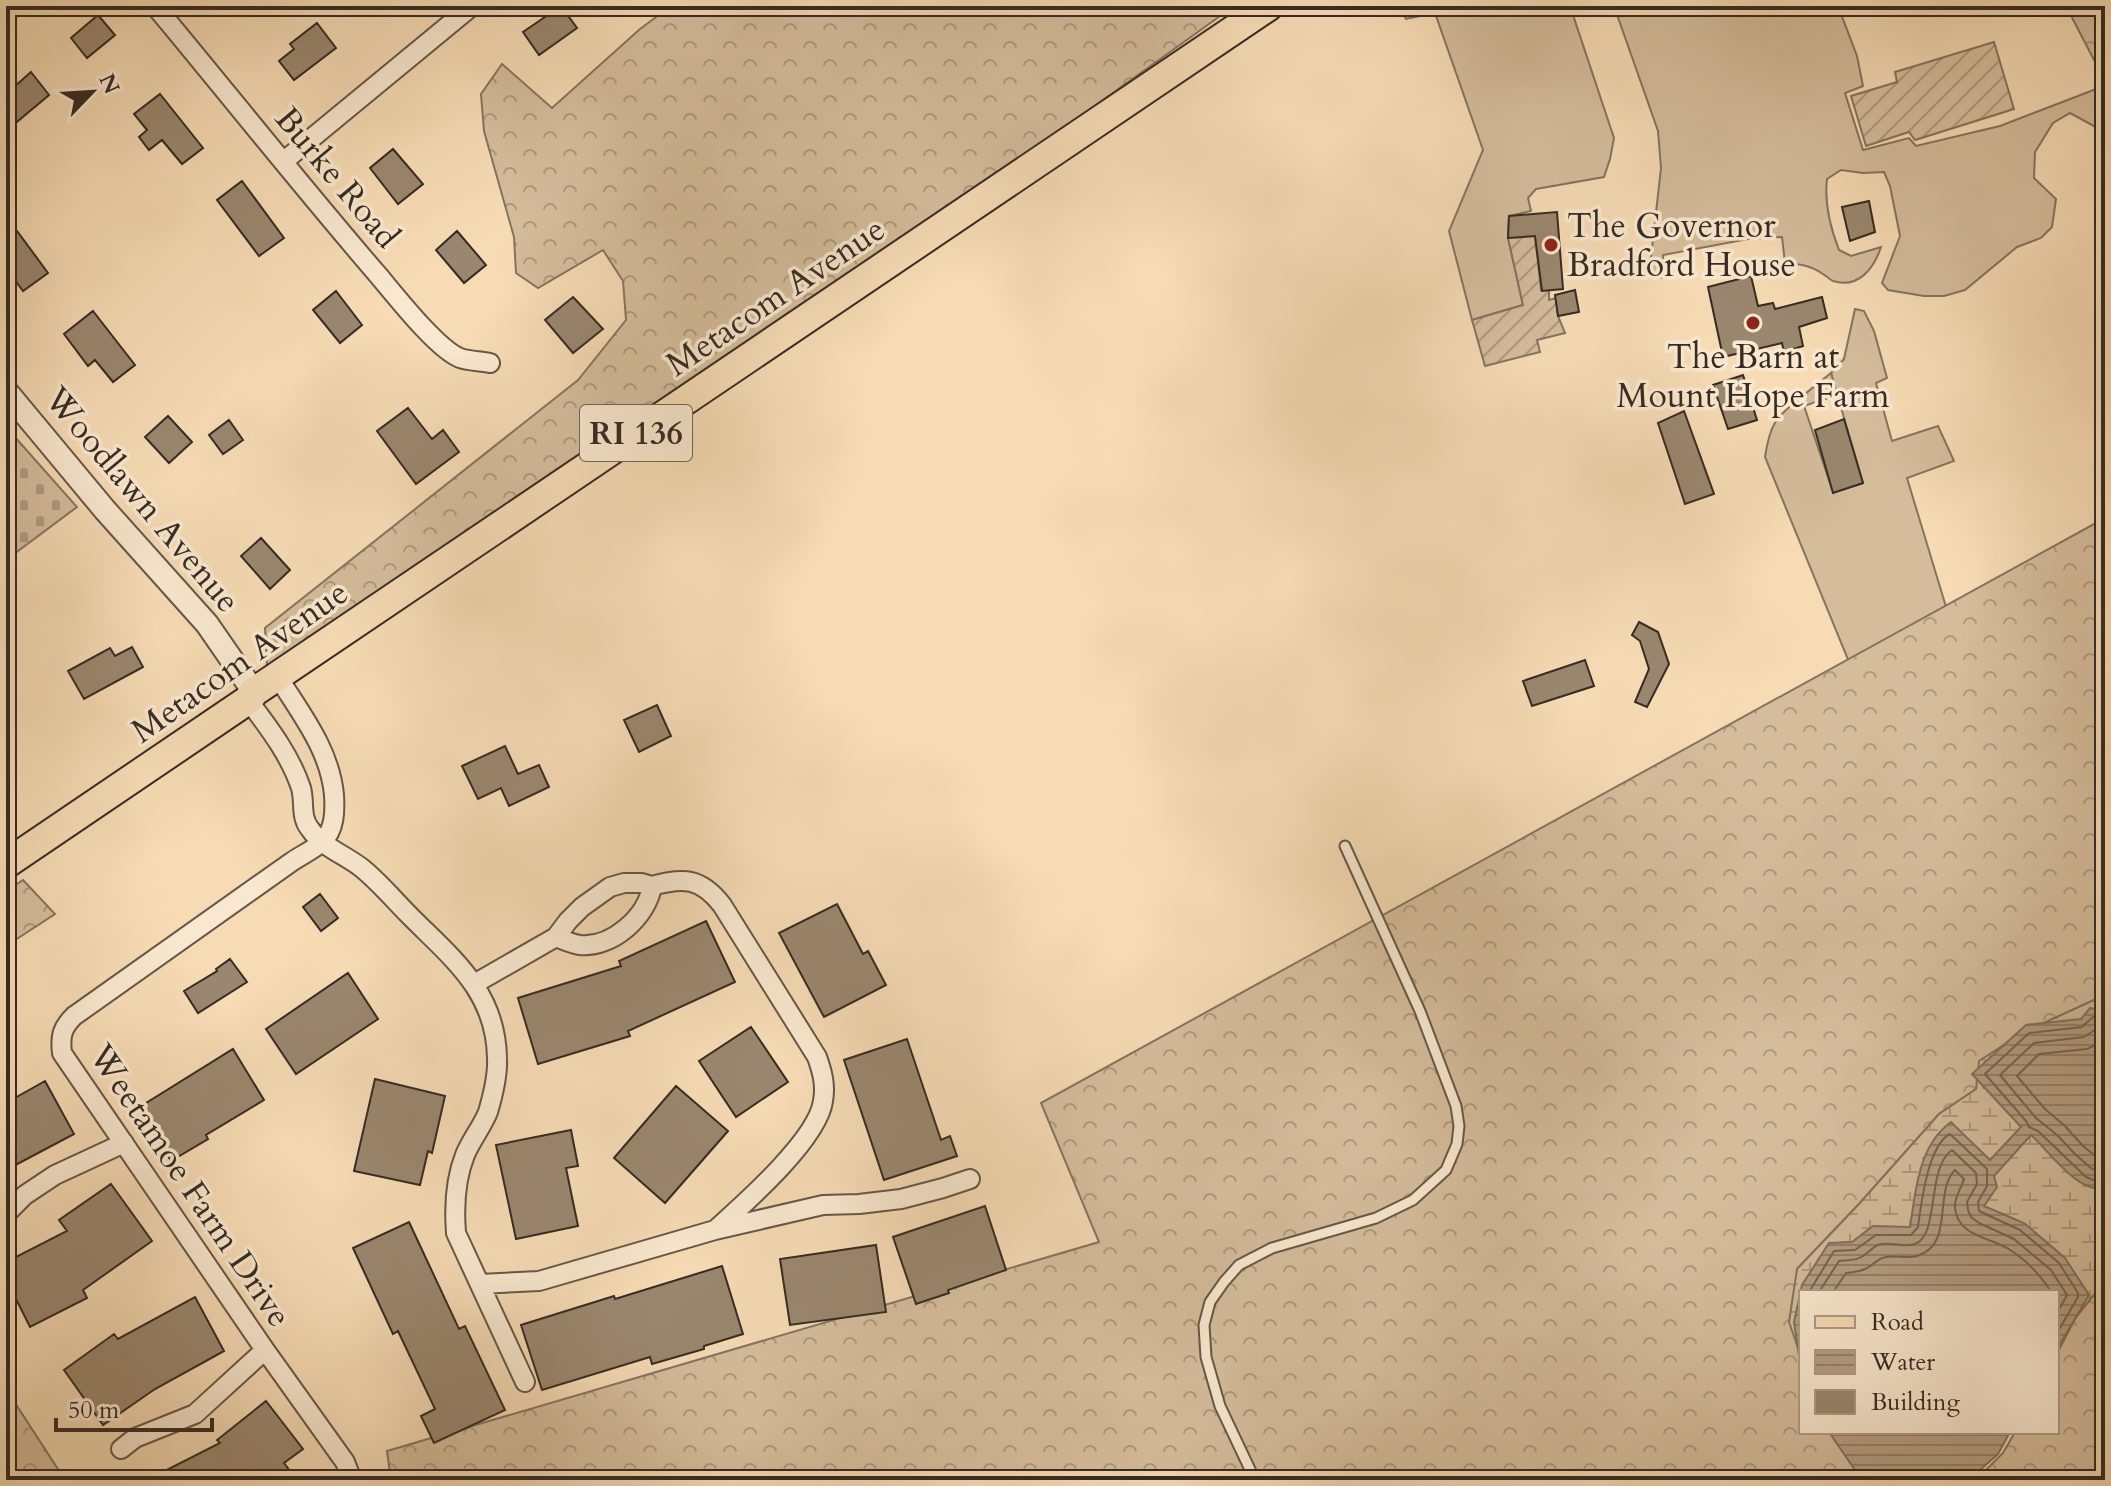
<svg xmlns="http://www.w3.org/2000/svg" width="2111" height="1486" viewBox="0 0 2111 1486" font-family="Cardo,serif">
	<defs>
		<pattern id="forest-crowns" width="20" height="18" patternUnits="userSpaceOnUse" patternTransform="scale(2)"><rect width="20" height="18" fill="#d5bd9c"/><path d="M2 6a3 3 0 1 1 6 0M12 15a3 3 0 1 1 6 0" fill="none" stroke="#ae9a7f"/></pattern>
		<pattern id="wetland-marsh" width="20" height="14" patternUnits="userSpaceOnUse" patternTransform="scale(2)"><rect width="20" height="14" fill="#d5bd9c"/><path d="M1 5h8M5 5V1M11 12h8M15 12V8" fill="none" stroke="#ae9a7f"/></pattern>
		<pattern id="cemetery-stones" width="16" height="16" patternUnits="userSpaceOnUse" patternTransform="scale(2)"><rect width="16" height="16" fill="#d5bd9c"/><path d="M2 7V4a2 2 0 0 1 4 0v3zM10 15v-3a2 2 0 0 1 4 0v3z" fill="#ae9a7f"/></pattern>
		<pattern id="garden-furrows" width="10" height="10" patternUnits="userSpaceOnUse" patternTransform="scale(2)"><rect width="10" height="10" fill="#d5bd9c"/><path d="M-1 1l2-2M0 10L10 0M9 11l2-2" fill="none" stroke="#ae9a7f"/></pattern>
		<pattern id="water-rules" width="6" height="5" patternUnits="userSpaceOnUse" patternTransform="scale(2)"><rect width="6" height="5" fill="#b59f83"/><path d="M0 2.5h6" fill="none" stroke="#94826b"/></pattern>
	</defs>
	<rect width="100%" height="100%" fill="#f6dbb5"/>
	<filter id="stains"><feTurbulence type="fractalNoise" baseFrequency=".0025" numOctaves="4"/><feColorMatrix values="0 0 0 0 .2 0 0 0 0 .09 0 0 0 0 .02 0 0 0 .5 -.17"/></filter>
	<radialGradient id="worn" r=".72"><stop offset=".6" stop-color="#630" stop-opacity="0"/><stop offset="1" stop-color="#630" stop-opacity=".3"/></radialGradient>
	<path fill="#d5bd9c" stroke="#867460" stroke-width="2" d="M1398,6h172l44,132 -4,21 -6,18 -68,12 -8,9 3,13 -22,5 -1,22 15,67 -51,15 -23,-89 34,-81 -48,-137 -29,6z
		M1614,6h224l19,50 6,30 -18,7 18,57 46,-12 7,8 84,-20 104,-40 1,54 -3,2 -8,-16 -24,-13 -17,10 -18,29 -1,26 22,21 -4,28 -11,11 -24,9 -52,43 -21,6h-20l-36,-6 -6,-7 18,-47 -10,-50 -6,-14 -21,1 -22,-3 -14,9c-3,25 3,48 12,71l12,6 30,-9c-7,21 -22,42 -48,34 -3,-1 -8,-6 -10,-7 -13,-9 -24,-10 -38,-11l-3,-26 -34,2 -85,16 1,23 -15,-3 12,-107 -3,-37z
		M1855,309l9,2 10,20 13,47 -11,5 16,58 46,-15 16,35 -47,17 43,142 -101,42 -84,-205c5,-33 10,-39 36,-60l32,95 30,-9 -32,-110 13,-14z"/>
	<path fill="url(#forest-crowns)" stroke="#867460" stroke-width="2" d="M671,6h563l-294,211 -673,450 -2,-39 313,-248 48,-60 -3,-39 -20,-31 -65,38 -22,-15 -2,-36 -30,-106 -3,-37 21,-30 50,44 88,-79z
		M2066,6h39v75z
		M2105,518v477l-81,37 -48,57 -37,25 -80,90 -62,65 4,88v75h41l31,48h-1482l-4,-29 712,-209 -58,-139z
		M23,880l32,34 -49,32v-55z
		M2105,1281v199h-129l27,-27 12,-21h42v-79l19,-36z
		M6,1389l59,91h-59z"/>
	<path fill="url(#wetland-marsh)" stroke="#867460" stroke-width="2" d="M2105,995v286l-29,36 -19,36v-61h-256v65l-12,-35 8,-53 62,-65 80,-90 37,-25 3,-28 45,-29z"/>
	<path fill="url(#cemetery-stones)" stroke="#867460" stroke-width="2" d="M6,427l71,80 -71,53z"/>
	<path fill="url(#garden-furrows)" stroke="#867460" stroke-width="2" d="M1994,42l20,67 -99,31 -6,-8 -43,14 -15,-50 46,-14 -2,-10z
		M1535,236l6,54h8v10l7,-2 2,18 7,17 -28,7 3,12 -55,14 -13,-46 51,-15 -15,-67z
		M1831,373l6,22 -33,11 -3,-9z"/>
	<path fill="url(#water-rules)" stroke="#82715d" stroke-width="2" d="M2090,1008l15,3v177c-27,6 -55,-36 -74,-53l-37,41 3,11 -13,19 40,17 41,35 24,37 -32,54v-57h-256v77l-7,-47 8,-37 27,-42 23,-1 21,-16 37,1c6,-37 8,-81 41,-105l39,38 31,-33 -49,-53 54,-49 55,-6z
		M1829,1432h181l-12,22 -18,16 2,10h-113l-12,-7z"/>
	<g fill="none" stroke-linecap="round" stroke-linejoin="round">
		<path stroke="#766553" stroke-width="2" d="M2105,1018l-12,-1 -11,10 -53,6 -44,41 41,47 3,6 9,4 48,46 10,4 9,1
			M2105,1028h-7l-14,9 -50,6 -34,32 36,43 21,17 18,19 17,15 13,3
			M2105,1040l-18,9 -48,5 -22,22 28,33 20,17 18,20 15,12 7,2
			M1809,1292l25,-41 21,-1 21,-15h35l7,-8c3,-23 10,-82 32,-93l37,35v17l-9,16 1,9 41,19 39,33 19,30v4l-21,36
			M1819,1292l20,-31c9,-1 17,0 24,-5 5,-3 10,-9 15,-11 11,-4 26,3 37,-1 25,-9 11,-76 37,-94l24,23 1,11 -10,18 1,8 3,7 8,6 35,16 37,31 16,25 -10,18
			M1833,1292l13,-19c7,-1 13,-1 19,-4 7,-3 13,-11 21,-12 10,-2 21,2 31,-1 38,-11 16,-64 38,-86l9,9c-3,10 -10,18 -9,29 3,28 33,29 52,40 17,10 34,27 44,44"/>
	</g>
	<path fill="#9a876f" stroke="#362b23" stroke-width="2" d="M561,6l16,22 -38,27 -16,-23z
		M98,15l17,20 -28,23 -16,-20z
		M317,23l19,25 -42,32 -15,-19 15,-12 -4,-5z
		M31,72l18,23 -43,36v-37z
		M160,94l43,54 -21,16 -20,-24 -13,10 -10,-13 8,-7 -13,-16z
		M393,149l30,35 -25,20 -28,-36z
		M242,181l42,57 -25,18 -42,-56z
		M1869,201l6,31 -25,9 -8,-34z
		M1557,212l6,77 -21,2 -7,-55 -27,2 1,-22z
		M6,216l42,57 -25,18 -17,-23z
		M457,231l29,34 -22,18 -28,-33z
		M1751,276l7,30 15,-3 2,6 47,-12 5,21 -28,9 4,19 -19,6 -2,-9 -59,14 -15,-70z
		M1575,290l4,22 -21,4 -3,-21z
		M336,291l26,34 -22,18 -27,-33z
		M573,297l30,32 -30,24 -28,-33z
		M93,311l42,54 -22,17 -18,-22 -7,6 -24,-32z
		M1743,375l14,45 -29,9 -15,-44z
		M408,408l24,31 11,-9 16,22 -43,32 -39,-53z
		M1684,411l30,83 -29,10 -27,-81z
		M168,416l24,26 -23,21 -24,-26z
		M1844,419l19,64 -30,10 -18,-63z
		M229,420l14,20 -20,14 -14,-19z
		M261,538l29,32 -20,19 -29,-33z
		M1639,622l19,10 11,32 -22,43 -12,-5 14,-33 -9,-28 -8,-6z
		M132,647l11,20 -59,32 -16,-28 42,-23 5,8z
		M1585,660l9,26 -62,20 -9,-25z
		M657,705l14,31 -32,16 -15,-32z
		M505,746l13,28 21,-9 10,22 -40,19 -8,-18 -23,11 -16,-33z
		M320,894l18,24 -17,13 -18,-24z
		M837,904l26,50 5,-3 18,34 -62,32 -45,-84z
		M706,921l29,61 -107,49 2,5 -92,28 -20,-66 103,-32 -2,-5z
		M230,959l17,23 -49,31 -14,-22 33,-20 -1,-2z
		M348,973l30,46 -82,55 -30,-45z
		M751,1027l37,55 -52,35 -37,-56z
		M907,1039l34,101 9,-4 7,20 -73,24 -40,-120z
		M233,1049l31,51 -58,35 2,4 -37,22 -33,-53z
		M375,1079l70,17 -13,57 -4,-2 -8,34 -66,-14z
		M45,1081l29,53 -68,36v-67z
		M676,1086l52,45 -63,72 -51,-45z
		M571,1130l7,36 -12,2 12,58 -62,13 -20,-94z
		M111,1184l41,57 -69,49 4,8 -57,29 -24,-48v-17l61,-31 -8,-11z
		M985,1206l21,64 -58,20 1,3 -33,11 -23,-67z
		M409,1222l50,107 6,-3 40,84 -71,33 -13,-27 14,-7 -37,-78 -5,3 -40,-86z
		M876,1245l10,67 -96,13 -10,-66z
		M722,1266l21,68 -39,12v3l-52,15 -2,-7 -108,33 -21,-65 93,-29 1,3z
		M195,1297l29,54 -69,38 -52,36 -39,-55 50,-36 4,5z
		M266,1401l37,48 -19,14 6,8 -11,9h-132l73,-37 -3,-3z"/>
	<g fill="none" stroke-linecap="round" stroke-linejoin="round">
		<defs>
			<path id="service" d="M1255,1480l-35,-74 -14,-49 -2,-32 6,-23 14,-20 15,-17 33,-17 104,-30 37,-18 33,-30 11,-26 2,-18 -3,-20 -36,-95 -75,-165"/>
			<path id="minor" d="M155,6c75,90 147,181 223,269 17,20 59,74 82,83 8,3 20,3 30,5
				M6,13l8,-7
				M284,161l188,-155
				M278,677c23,37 52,73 56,118 1,16 1,35 -12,47 -9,8 -22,14 -32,21l-216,153c-12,12 -14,20 -12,37l203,297 80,112 7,18
				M248,700c21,28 42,55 53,88 4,14 -1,29 9,41 13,19 36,26 53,40 17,14 32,32 48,48 42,42 85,75 86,141 1,18 -4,37 -9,54 -6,15 -17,28 -23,43 -10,25 -11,52 -9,78l69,149
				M556,937c7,3 16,7 24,8 32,3 67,-28 72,-59 32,-9 49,-8 70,19l95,152c5,14 9,28 6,44 -5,38 -79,103 -108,129
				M474,984l82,-47 12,-16 14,-14 28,-20 14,-4h18l10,3
				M6,1214l19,-19 30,-20 69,-32
				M480,1284l59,-3 176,-51 108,-25 36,-1 42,-5 42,-11 27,-9
				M121,1449l14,-11 60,-24 70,-64"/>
			<path id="tertiary" d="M6,391l99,119 102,114 47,68"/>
			<path id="primary" d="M6,864l242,-164 6,-8 1015,-686"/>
		</defs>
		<use href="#service" stroke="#665748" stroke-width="13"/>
		<use href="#minor" stroke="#665748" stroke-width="22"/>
		<use href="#tertiary" stroke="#665748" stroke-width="26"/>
		<use href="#primary" stroke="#362b23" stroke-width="32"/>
		<use href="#service" stroke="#f9e8cf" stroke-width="9"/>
		<use href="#minor" stroke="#f9e8cf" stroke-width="18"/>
		<use href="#tertiary" stroke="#f9e8cf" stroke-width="22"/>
		<use href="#primary" stroke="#f6dbb5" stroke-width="28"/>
	</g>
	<g fill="#8f2418" stroke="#f9e8cf" stroke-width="3">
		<circle cx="1551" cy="245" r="8"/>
		<circle cx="1753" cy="323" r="8"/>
	</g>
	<g text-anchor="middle" stroke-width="7" stroke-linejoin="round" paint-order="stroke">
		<rect fill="#f9e8cf" stroke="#706457" stroke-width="2" x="580" y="405" width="112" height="56" rx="6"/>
		<g font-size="32" font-weight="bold" fill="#362b23">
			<text x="636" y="444">RI 136</text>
		</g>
		<g font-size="34" fill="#362b23" stroke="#f9e8cf">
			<text transform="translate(338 177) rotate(50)" y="12">Burke Road</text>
			<text transform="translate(775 296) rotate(-34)" y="12">Metacom Avenue</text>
			<text transform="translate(143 499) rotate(50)" y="12">Woodlawn Avenue</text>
			<text transform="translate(239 661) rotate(-35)" y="12">Metacom Avenue</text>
			<text transform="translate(191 1185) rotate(56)" y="12">Weetamoe Farm Drive</text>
		</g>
		<g font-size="34" fill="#362b23" stroke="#f9e8cf" text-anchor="start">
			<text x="1567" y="237">The Governor<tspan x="1567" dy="39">Bradford House</tspan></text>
			<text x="1753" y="368" text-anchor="middle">The Barn at<tspan x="1753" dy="39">Mount Hope Farm</tspan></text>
		</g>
	</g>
	<rect width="2111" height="1486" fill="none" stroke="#f6dbb5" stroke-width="32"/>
	<rect x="8" y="8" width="2095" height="1470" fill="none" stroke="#362b23" stroke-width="4"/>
	<rect x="16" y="16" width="2079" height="1454" fill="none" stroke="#362b23" stroke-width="2"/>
	<rect x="1799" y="1290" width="260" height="144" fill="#f9e8cf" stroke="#ab9c8a" stroke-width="2"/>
	<rect x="1815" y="1316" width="40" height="12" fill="#f6dbb5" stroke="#ab9c8a" stroke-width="2"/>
	<text x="1871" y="1330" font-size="24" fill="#362b23">Road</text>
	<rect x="1815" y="1350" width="40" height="24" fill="url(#water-rules)" stroke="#ab9c8a" stroke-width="2"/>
	<text x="1871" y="1370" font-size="24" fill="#362b23">Water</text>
	<rect x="1815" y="1390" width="40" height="24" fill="#9a876f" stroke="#ab9c8a" stroke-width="2"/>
	<text x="1871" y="1410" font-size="24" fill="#362b23">Building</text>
	<g transform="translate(92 92) rotate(65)" stroke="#f9e8cf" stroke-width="6" paint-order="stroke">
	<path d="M0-6L14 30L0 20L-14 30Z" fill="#362b23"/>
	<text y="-12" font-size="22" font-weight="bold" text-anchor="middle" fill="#362b23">N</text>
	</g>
	<path d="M56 1418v12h156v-12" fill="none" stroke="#362b23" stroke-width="4"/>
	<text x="68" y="1418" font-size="24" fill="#362b23" stroke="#f9e8cf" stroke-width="6" paint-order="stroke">50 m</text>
	<rect width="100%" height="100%" filter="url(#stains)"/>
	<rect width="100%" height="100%" fill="url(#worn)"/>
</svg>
